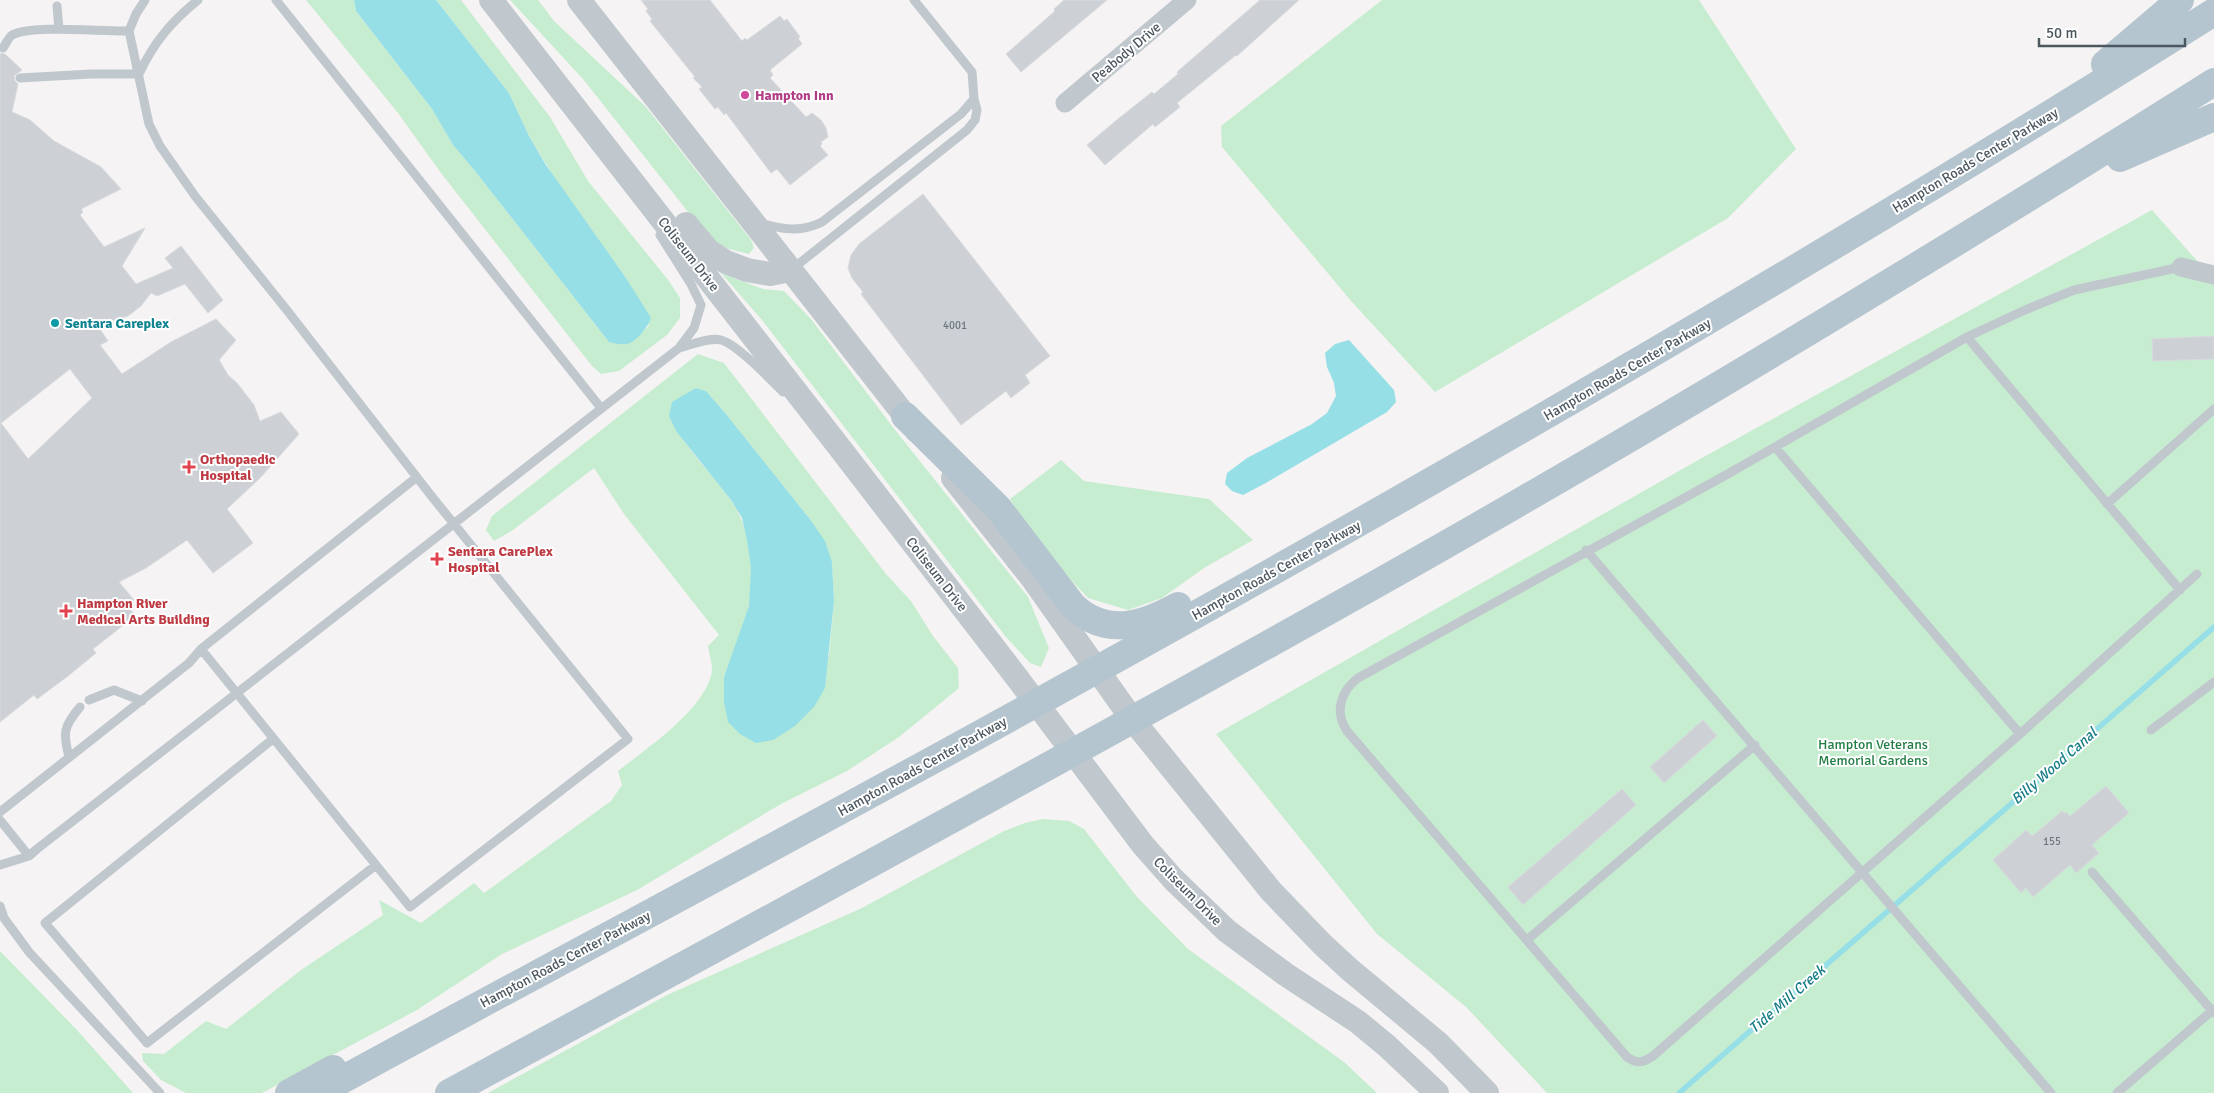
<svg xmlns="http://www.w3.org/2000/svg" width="2214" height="1093" viewBox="0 0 2214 1093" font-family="Signika,sans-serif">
	<rect width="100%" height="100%" fill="#f5f3f3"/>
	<path fill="#c7edd1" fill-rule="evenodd" d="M306,0h48l2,11 76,98 21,36 22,26 134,171 20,1 20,-17 -23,-48 -67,-93 -30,-49 -20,-43 -73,-93h25l89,117 38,64 81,100 11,17v20l-13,17 -48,36 -18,3 -9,-8 -151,-193 -43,-60z
		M510,0h28l16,21 92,86 105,133 3,8 -5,6 -20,-5 -18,-8 -128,-162z
		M1382,0h317l97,149 -68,69 -293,174 -83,-90 -130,-155 -1,-21z
		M2152,210l62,70v813h-667l-81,-86 -89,-73 -161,-200 484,-275z
		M721,273l42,16 21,2 27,28 81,107 136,171 21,51 -8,19 -11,-4 -24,-26 -244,-317z
		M698,354l26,9 162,211 25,27 22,35 25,32 1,20 -60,49 -52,34 -66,33 -144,86 -135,64 -85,56 -155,83h-76l-25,-13 -18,-19 -1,-8 22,1 42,-33 20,8 75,-59 82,-55 -4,-15 42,23 53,-40 10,10 127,-92 11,-16 -4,-14c28,-22 83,-59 93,-95 3,-8 -2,-22 -3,-30l11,-11 -95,-121 -30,-46 -81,62 -19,11 -8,-11 6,-14zM696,388l10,3 20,23 83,104 23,44 2,39 -5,55 -105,21c9,-23 21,-47 25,-72 6,-34 2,-77 -19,-106 -20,-28 -46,-52 -61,-83z
		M1061,460l23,21 125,18 44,41 -49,28 -42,30 -34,12 -40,-12 -45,-47 -33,-52z
		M1043,819l26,2 15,8 53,68 51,52 156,113 33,31h-889l179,-98 195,-87 142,-77 21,-8z
		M0,951l77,79 56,63h-133z"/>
	<path fill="#97dfe6" d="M354,0h82l73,93 20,43 17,29 80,113 25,40c-3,9 -13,21 -21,25 -7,3 -15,0 -21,-1l-134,-171 -22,-26 -21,-36 -76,-98z
		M1349,340l45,50 2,12 -9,10 -123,72 -21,11 -11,-4 -7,-7 2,-11 20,-15 65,-34 15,-11 9,-17 -2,-13 -7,-16 -2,-14 10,-9z
		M696,388l10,3 20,23 83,104 16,23 7,21 2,39 -9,87 -11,19 -19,19 -22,14 -17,3 -16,-9 -12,-12 -4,-20v-25l25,-71 2,-38 -4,-28 -5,-22 -11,-18 -55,-69 -7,-15 3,-14z"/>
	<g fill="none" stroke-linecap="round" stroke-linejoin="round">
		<path stroke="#97dfe6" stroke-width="5.5" d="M1679,1093l535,-466"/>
	</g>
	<path fill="#cdd1d5" stroke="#d8dadd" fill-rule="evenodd" d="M641,0h69l32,41 3,-3 2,2 33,-24 4,5 3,-2 13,18 -2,1 4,6 -32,26 3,5 -3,3 36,39 6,-4 9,7 5,8 2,9 -7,5 1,2 -2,2 8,9 -38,30 -13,-16 -6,4 -45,-60 -2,2 -6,-8 -3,2 -16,-20 3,-2 -9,-9 2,-1 -45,-56 2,-2 -6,-8 2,-2z
		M1064,0h43l-86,72 -15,-18 49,-43 -1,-2z
		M1260,0h39l-62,56 -1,-1 -59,48 3,4 -25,20 -2,-3 -48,41 -18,-20 31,-26 34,-27 2,2 24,-20 -1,-2z
		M0,53l5,1 17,16 -8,6 1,5 3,3 -6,28 18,8 24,21 47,26 20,22 -40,20 2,3 -3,3 24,32 41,-19 -23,38 14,18 37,-16 -8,-10 16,-12 42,54 -15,13 -23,-29 -28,12 -6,-3 -10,13 -13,10 -31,9 11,16 -8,4 22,29 49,-32 45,-23 20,21 -17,20 9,15 9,8 17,22 6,16 21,-9 18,22 -38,43 -34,32 26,34 -40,30 -26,-33 -41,28 -27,14 15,18 -7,5 8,11 -42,33 3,4 -28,23 -31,23 -3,-4 -34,27zM70,369l22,29 -64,61 -27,-36z
		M923,194l127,162 -25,19 5,8 -19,15 -5,-7 -45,34 -100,-131 2,-2 -11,-14 -4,-10 3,-13 8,-11z
		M2214,336v23l-61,2 -1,-22z
		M1703,720l14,16 -53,47 -14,-16z
		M2106,786l23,27 -37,32 7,8 -23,20 -6,-8 -37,32 -7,-9 -5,5 -28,-33 33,-30 6,6 30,-25 2,2 2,-1 4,4z
		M1622,789l14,16 -113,100 -15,-18z"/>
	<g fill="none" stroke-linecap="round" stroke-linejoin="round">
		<path stroke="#c0c8ce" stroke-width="9" d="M145,0l-9,14 -7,17 20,93 11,22 35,50 91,113 147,189 195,241 -218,168 -209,-258
			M276,0l325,408
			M57,6l2,23
			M3,48c3,-4 5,-10 9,-13 21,-11 90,-3 117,-4
			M139,74c15,-32 32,-52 59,-74
			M20,78l71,-4h48
			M760,223c22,6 40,10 62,-1l139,-108 13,-15
			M2181,267l-107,23 -49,20 -58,27 -241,138 -368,203c-17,13 -24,34 -11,53l280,326c10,7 16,6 26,-1l367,-322 177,-160
			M791,270l176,-140 8,-10 2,-10 -3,-11 -2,-27 -58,-72
			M1967,337l213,253
			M679,348c12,-3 30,-11 42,-8 16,4 50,40 62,52
			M1775,447l245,287
			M2107,504l107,-95
			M1586,550l465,543
			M89,700l25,-10 28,11
			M2151,730l63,-48
			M273,739l-228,184 102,120 229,-178
			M69,757c-6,-24 -6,-30 11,-50
			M0,812l189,-149 12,-14 216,-172
			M0,820l29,36
			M0,865l29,-9 8,-7 642,-501 15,-20 7,-23 -10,-21 -31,-49
			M2092,872l122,141
			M0,906l4,12 25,34 131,141
			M1527,940l228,-195
			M2117,1093l97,-84"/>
		<path stroke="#c0c8ce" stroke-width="19" d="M1065,103l122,-103
			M2181,267l33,8"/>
		<path stroke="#c0c8ce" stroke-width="24" d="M491,0l345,443 182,236 125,166 31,35 53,51 58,43 73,48 29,24 50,47
			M579,0l338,431
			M686,224l23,27 17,11 21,8 23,4 21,-4
			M953,478l79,100 100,141 139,172 51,53 27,25 89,74 49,50"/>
		<path stroke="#b5c5cf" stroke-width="28" d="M2105,64l75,-64
			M2120,158l94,-41
			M905,416l94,93 74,97c33,31 69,20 105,0
			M289,1093l44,-24
			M318,1093c237,-130 477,-256 713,-387 401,-221 796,-450 1183,-694
			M449,1093c297,-161 593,-322 888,-487 297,-166 589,-343 877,-524"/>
	</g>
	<circle fill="#d1479c" stroke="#fff" stroke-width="2" cx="745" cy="95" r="5"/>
	<circle fill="#0f9aa8" stroke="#fff" stroke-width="2" cx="55" cy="323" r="5"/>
	<g fill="#e0444e" stroke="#fff" stroke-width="2">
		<path d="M186.5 459.5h5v5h5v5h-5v5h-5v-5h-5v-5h5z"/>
		<path d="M434.5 551.5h5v5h5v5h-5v5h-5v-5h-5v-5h5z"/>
		<path d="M63.5 603.5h5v5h5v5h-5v5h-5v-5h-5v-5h5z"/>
	</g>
	<g text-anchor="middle" stroke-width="4" stroke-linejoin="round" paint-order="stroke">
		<g font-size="11" fill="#6c767c">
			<text x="955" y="329">4001</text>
			<text x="2052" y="845">155</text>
		</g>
		<g font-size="14" fill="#4c585f" stroke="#fff">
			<text transform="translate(1126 52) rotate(-40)" y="5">Peabody Drive</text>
			<text transform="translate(1975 160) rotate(-31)" y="5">Hampton Roads Center Parkway</text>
			<text transform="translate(689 254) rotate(52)" y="5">Coliseum Drive</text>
			<text transform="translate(1627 369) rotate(-30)" y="5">Hampton Roads Center Parkway</text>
			<text transform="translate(1276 570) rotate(-29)" y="5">Hampton Roads Center Parkway</text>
			<text transform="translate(937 574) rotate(52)" y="5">Coliseum Drive</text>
			<text transform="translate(922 766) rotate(-29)" y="5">Hampton Roads Center Parkway</text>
			<text transform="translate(1188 891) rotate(45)" y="5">Coliseum Drive</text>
			<text transform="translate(565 959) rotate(-28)" y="5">Hampton Roads Center Parkway</text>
		</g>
		<g font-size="14" font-weight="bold" fill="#b23c85" stroke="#fff" text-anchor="start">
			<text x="755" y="100">Hampton Inn</text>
		</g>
		<g font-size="14" font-weight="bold" fill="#0d838f" stroke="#fff" text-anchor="start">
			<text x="65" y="328">Sentara Careplex</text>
		</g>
		<g font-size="14" font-weight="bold" fill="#be3a42" stroke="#fff" text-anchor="start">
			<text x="200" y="464">Orthopaedic<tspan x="200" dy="16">Hospital</tspan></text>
			<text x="448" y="556">Sentara CarePlex<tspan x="448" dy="16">Hospital</tspan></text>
			<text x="77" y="608">Hampton River<tspan x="77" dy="16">Medical Arts Building</tspan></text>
		</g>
		<g font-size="14" fill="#207d44" stroke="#fff">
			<text x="1873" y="749">Hampton Veterans<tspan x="1873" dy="16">Memorial Gardens</tspan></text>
		</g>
		<g font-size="15" font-style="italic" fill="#177d87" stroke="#fff">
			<text transform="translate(2054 766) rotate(-41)" y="5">Billy Wood Canal</text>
			<text transform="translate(1787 999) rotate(-41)" y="5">Tide Mill Creek</text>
		</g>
	</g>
	<path d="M2039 38v8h146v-8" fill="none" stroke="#4c585f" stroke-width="2.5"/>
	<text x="2046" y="38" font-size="15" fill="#4c585f" stroke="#ffffff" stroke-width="4" paint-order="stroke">50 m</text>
</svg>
